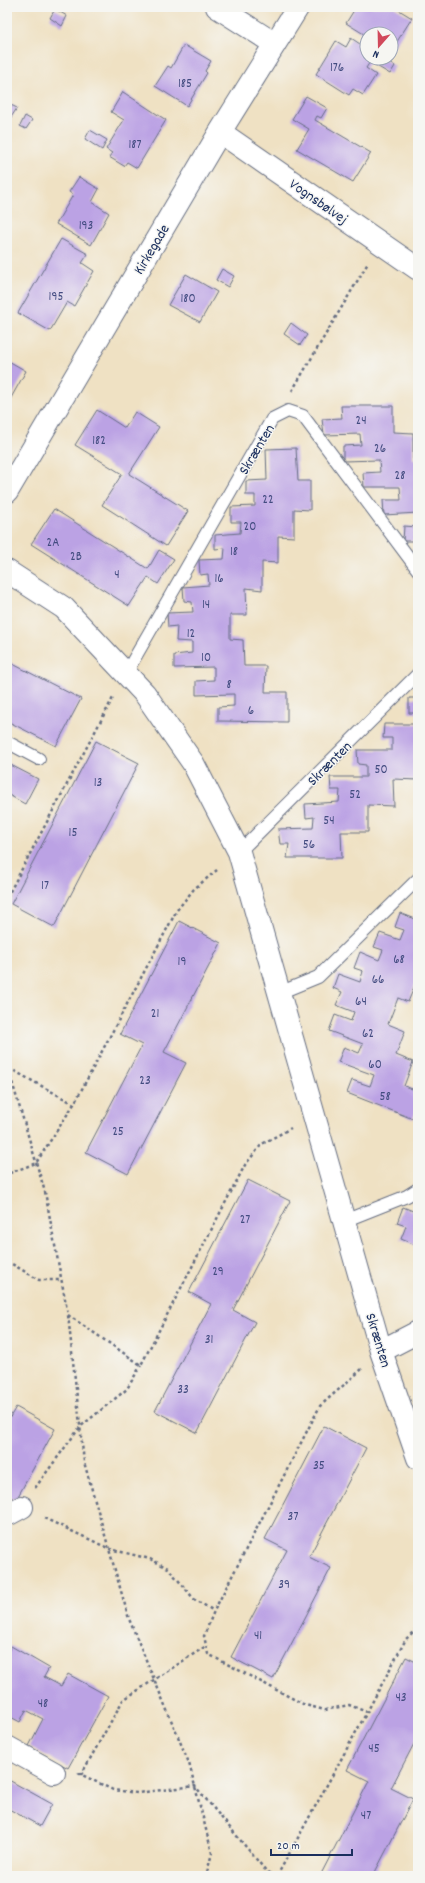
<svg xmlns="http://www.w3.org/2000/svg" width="425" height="1883" viewBox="0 0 425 1883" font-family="Dekko,sans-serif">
	<rect width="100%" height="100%" fill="#f6f6f2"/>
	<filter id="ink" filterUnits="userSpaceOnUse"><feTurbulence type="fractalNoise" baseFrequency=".025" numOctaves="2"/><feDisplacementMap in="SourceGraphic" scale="8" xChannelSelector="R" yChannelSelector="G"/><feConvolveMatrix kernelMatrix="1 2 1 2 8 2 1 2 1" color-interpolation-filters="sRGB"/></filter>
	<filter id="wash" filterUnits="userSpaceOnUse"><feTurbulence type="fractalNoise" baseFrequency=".012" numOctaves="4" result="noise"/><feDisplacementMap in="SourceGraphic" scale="16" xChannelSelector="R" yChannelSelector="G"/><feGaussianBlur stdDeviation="0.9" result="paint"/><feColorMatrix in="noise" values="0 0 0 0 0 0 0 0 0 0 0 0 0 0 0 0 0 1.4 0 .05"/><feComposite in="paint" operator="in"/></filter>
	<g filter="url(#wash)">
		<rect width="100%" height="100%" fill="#efe1c3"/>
		<g id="blocks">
			<path fill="#bba2e4" d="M356,7h38l18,11 -21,33v-17h-24v2l-21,-13z
				M55,9l12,7 -5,10 -12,-8z
				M351,38l12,8 4,-7v19h20l-2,2 10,6 -5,8 -20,-12 -4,6 10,7 -13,20 -10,-6 -4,6 -33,-21 20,-33 10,6z
				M184,45l27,16 -6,10 2,2 -20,33 -32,-20 13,-20 3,2z
				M123,92l43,28 -29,48 -10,-6 -3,4 -15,-9 3,-4 -6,-4 18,-29 -13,-8z
				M306,96l21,12 -6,10 -4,-2 -2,4 56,33 -18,29 -56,-33 12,-20 -17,-10z
				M7,103l10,5 -7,11 -3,-1z
				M25,116l7,4 -6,9 -6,-3z
				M90,130l17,10 -5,10 -17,-11z
				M79,177l20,12 -7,13 17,11 -18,32 -35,-21 17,-29 -4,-3z
				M61,239l27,15 -6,9 12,8 -20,35 -7,-4 -17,29 -32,-18z
				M222,269l12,7 -6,11 -12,-7z
				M186,274l31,18 -17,30 -32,-17z
				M291,323l16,12 -7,10 -16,-11z
				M7,360l19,11 -19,34z
				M341,406h52v26l20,1v26h5v54l-34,2 -1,-15h18l-1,-13h-36l-1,-14 17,-1 -1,-12 -36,1v-15l18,-1 -1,-11 -36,1 -2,-16 20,-1z
				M97,410l28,18 10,-16 24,15 -30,47 59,37 -22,35 -64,-41 20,-31 -47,-29z
				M296,448l2,33h12v29l-16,-1v28l-16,-1v27l-16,-1v28l-16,-2 1,27h-17v24l13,1 1,26h22l-1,26h22v30l-69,-1v-14l16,-1v-12l-38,1v-14l18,-1v-13l-40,1v-13l18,-2v-11l-16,-1 1,-15 -9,1 -1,-14 26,-1 -1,-10 -8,-1 -1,-14 26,-2 -1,-11 -8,1 -1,-15 25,-1 1,-11 -10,1v-14l25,-2 1,-11h-10v-15l24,-1v-11h-9v-14l21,-1 -1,-31z
				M54,509l94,60 11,-19 15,9 -16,25 -10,-7 -19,29 -98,-62z
				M404,526l14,1v14h-15z
				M7,661l74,38 -25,47 -49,-25z
				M409,698h9v15h-9z
				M384,724h34v56l-25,-1 1,27 -26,-1v27h-27l1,26h-55l2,-14h-9l-2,-15 35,-1 1,-11 -8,1 -1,-14 34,-2 1,-12h-9l-1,-13h36v-12l-8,-1 -1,-14h35v-12h-9z
				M96,741l43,22 -85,164 -43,-23z
				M7,763l31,16 -13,25 -18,-10z
				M418,897v10l-4,-1z
				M400,913l18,7v58l-10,24 -10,-4 -10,26 17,7 -9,24 17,7 -9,24 14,5v15l-5,13 -66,-26 5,-13 18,6 4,-11 -36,-13 6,-15 15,6 4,-9 -34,-13 6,-16 16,6 3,-9 -18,-7 6,-13 -9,-4 5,-14 22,8 3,-11 -9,-3 6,-16 19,8 4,-10 -9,-3 6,-14 20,7 4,-10 -9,-3z
				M179,921l42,22 -57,109 22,11 -58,111 -42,-22 56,-107 -22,-11z
				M248,1180l42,21 -57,109 22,12 -58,111 -42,-22 56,-107 -22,-12z
				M403,1207l15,6v33l-17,-7 5,-13 -9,-3z
				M16,1407l39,22 -39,71 -9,-5v-77l2,1z
				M324,1426l42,22 -57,109 22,11 -58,111 -42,-22 56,-107 -22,-11z
				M11,1646l38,22 -5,9 17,9 7,-12 40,22 -40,72 -39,-22 14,-27 -17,-9 -6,12 -13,-7v-62z
				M406,1657l12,6v73l-27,52 22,11 -40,77h-53l49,-95 -22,-11z
				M7,1779l45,25 -12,22 -33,-18z"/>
		</g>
	</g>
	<g filter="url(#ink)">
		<use href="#blocks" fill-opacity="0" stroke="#656d81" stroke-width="1"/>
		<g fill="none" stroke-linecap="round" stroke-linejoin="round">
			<defs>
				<path id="lane" d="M126,673l146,-254 16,-8 15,5 115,154
					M7,742l32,17
					M239,852l179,-178
					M279,993l39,-16 100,-98
					M344,1221l63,-25 11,-7"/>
				<path id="street" d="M217,7l58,37
					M220,132l198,137
					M7,492l213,-360 78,-125
					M7,571l57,37 81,86 48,69 46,89 142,499 37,107
					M381,1351l37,-19
					M7,1512l2,2 13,-7
					M7,1747l47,26"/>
			</defs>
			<use href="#lane" stroke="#656d81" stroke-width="14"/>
			<use href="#street" stroke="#656d81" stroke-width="24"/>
			<path stroke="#656d81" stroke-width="2.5" stroke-dasharray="3 3" stroke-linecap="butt" d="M292,391l76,-128
				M7,897l107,-201
				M7,1065l38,127 23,123 16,147 45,157 60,144 23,90 -6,23
				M9,1068l65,36 103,-194 17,-21 23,-19
				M7,1179l3,-6 26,-10 38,-59
				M7,1261l32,19h22
				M68,1315l73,50 104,-200 17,-21 29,-16
				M362,1369l-42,37 -106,205 -10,25 4,18 97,51 20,5 24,-5 18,7
				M35,1488l45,-61 47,-38 14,-24
				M44,1518l66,31 40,10 18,9 26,31 20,12
				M78,1773l35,17 24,3 58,-7 72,86 7,4
				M81,1775l42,-75 83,-54
				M277,1876l90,-164 39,-73 12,-12"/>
			<use href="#lane" stroke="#fff" stroke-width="12"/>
			<use href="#street" stroke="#fff" stroke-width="22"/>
		</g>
	</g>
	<g text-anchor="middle" stroke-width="3" stroke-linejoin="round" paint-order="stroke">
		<g font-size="13" fill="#434c80">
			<text x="337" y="71">176</text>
			<text x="185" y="87">185</text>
			<text x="135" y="148">187</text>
			<text x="86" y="229">193</text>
			<text x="56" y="300">195</text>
			<text x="188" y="302">180</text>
			<text x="361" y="424">24</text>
			<text x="99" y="444">182</text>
			<text x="380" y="452">26</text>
			<text x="400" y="479">28</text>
			<text x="268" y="503">22</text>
			<text x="250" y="530">20</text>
			<text x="53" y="546">2A</text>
			<text x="234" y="555">18</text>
			<text x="76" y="560">2B</text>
			<text x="117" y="578">4</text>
			<text x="219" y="582">16</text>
			<text x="206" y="608">14</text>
			<text x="191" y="637">12</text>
			<text x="206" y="661">10</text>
			<text x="229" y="688">8</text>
			<text x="251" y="714">6</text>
			<text x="381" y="773">50</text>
			<text x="98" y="786">13</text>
			<text x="355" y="798">52</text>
			<text x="329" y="824">54</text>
			<text x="73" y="836">15</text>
			<text x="309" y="848">56</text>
			<text x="45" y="889">17</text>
			<text x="399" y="963">68</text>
			<text x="182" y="965">19</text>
			<text x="378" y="983">66</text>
			<text x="361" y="1005">64</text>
			<text x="155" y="1017">21</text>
			<text x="368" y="1037">62</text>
			<text x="375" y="1068">60</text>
			<text x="145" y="1084">23</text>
			<text x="385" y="1100">58</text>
			<text x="118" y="1135">25</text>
			<text x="245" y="1223">27</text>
			<text x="218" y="1275">29</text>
			<text x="209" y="1343">31</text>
			<text x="183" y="1393">33</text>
			<text x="319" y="1469">35</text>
			<text x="293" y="1520">37</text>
			<text x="284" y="1588">39</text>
			<text x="258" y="1639">41</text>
			<text x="401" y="1701">43</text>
			<text x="43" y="1707">48</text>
			<text x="374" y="1752">45</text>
			<text x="366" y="1819">47</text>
		</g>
		<g font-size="15" fill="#1b2f5e" stroke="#f6f6f2">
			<text transform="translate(319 201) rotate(35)" y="5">Vognsbølvej</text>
			<text transform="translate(151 249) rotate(-59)" y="5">Kirkegade</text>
			<text transform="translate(256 449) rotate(-59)" y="5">Skrænten</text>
			<text transform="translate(329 763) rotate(-45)" y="5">Skrænten</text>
			<text transform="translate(379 1340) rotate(73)" y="5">Skrænten</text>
		</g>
	</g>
	<rect width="425" height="1883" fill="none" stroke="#f6f6f2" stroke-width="24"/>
	<g transform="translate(379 46) rotate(200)"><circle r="19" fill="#f6f6f2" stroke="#9ea6b7"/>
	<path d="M0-3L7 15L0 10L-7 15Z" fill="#d1495b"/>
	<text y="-6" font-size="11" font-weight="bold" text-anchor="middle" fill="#1b2f5e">N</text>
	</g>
	<path d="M271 1849v6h81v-6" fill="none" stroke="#1b2f5e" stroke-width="2"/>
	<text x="277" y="1849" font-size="12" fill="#1b2f5e" stroke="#f6f6f2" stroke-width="3" paint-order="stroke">20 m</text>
</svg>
